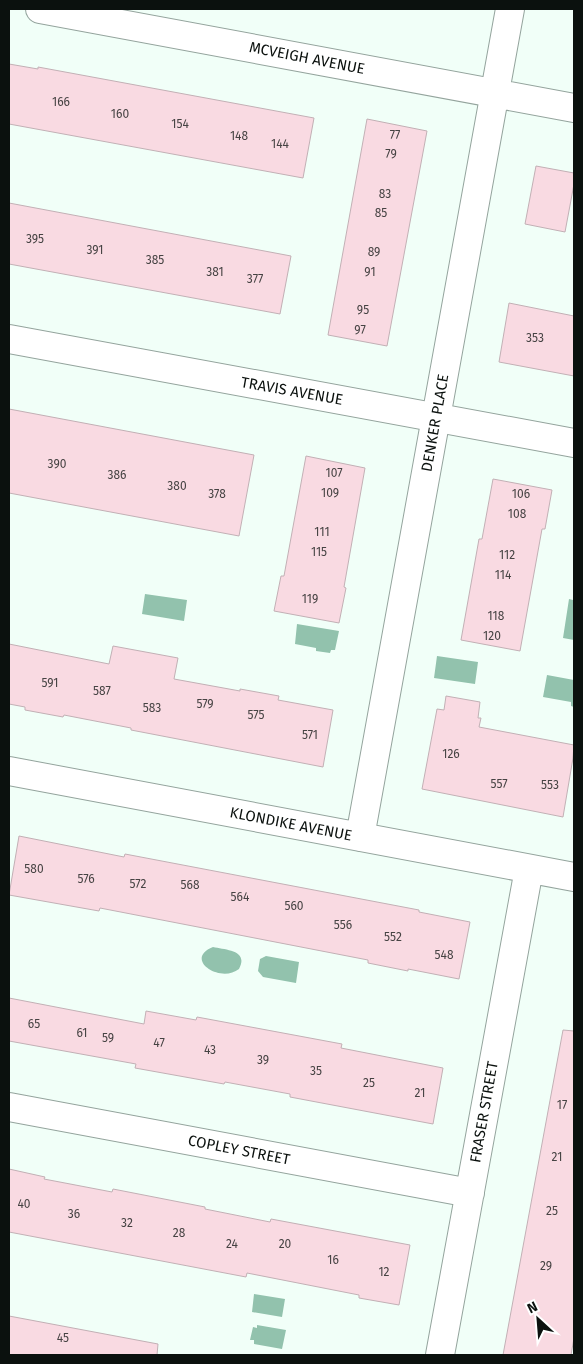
<svg xmlns="http://www.w3.org/2000/svg" width="583" height="1364" viewBox="0 0 583 1364" font-family="'Fira Sans',sans-serif">
	<rect width="100%" height="100%" fill="#f1fff8"/>
	<path fill="#92c2ad" d="M145,594l42,6 -3,21 -42,-7z
		M574,596v44l-11,-2 6,-39 4,1z
		M297,624l42,7 -4,19h-4l-1,3 -14,-2v-3l-21,-4z
		M437,656l41,6 -3,22 -41,-6z
		M547,675l27,5v27l-3,-1v-4l-28,-5z
		M213,947c13,3 36,3 26,22 -19,15 -56,-10 -26,-22z
		M266,956l33,6 -3,21 -33,-6 -5,-6 2,-12z
		M254,1294l31,5 -3,18 -30,-5z
		M257,1325l29,5 -4,19 -28,-5v-4h-4l3,-13 4,1z"/>
	<path fill="#f9dae2" stroke="#c2b0b5" d="M9,64l29,5v-2l276,51 -11,60 -294,-54z
		M367,119l60,12 -40,215 -59,-11z
		M536,166l38,7v11l-9,48 -40,-8z
		M9,203l282,53 -11,58 -271,-50z
		M509,303l65,13v60l-75,-14z
		M9,409l245,46 -15,81 -230,-43z
		M306,456l59,12 -21,119 2,1 -7,35 -65,-12 7,-35h3z
		M493,479l59,11 -7,39h-3l-22,122 -59,-11 18,-101h3z
		M9,644l100,20 4,-18 65,12 -4,21 66,12v-2l39,7 -1,4 55,10 -10,57 -192,-37v-2l-67,-13 -1,2 -38,-7v-3l-16,-3z
		M446,696l34,6 -2,16h3l-2,9 95,18 -1,13 -10,59 -141,-28 15,-80 7,1z
		M19,836l105,21 1,-3 294,56v2l51,10 -11,57 -51,-10v2l-40,-8v-3l-268,-52 -1,3 -90,-16z
		M9,998l135,26 2,-13 50,9 1,-3 145,27 -1,4 102,20 -10,56 -143,-27v-3l-65,-12 -1,2 -89,-16 1,-4 -127,-23z
		M563,1030l11,1v307l-3,17h-68z
		M9,1169l36,8 -1,2 68,13 1,-3 92,18v2l65,13 1,-3 139,26 -11,60 -40,-7v-3l-112,-22 -1,4 -237,-45z
		M9,1316l149,28 -1,11h-148z"/>
	<g fill="none" stroke-linecap="round" stroke-linejoin="round">
		<defs>
			<path id="minor" d="M40,9l534,99
				M9,771l565,106
				M360,837l150,-828
				M9,1107l461,86
				M440,1355l89,-486"/>
			<path id="tertiary" d="M9,339l565,104"/>
		</defs>
		<use href="#minor" stroke="#94a49d" stroke-width="30"/>
		<use href="#tertiary" stroke="#94a49d" stroke-width="30"/>
		<use href="#minor" stroke="#fff" stroke-width="28"/>
		<use href="#tertiary" stroke="#fff" stroke-width="28"/>
	</g>
	<g text-anchor="middle" stroke-width="4" stroke-linejoin="round" paint-order="stroke">
		<g font-size="12" fill="#464343">
			<text x="61" y="106">166</text>
			<text x="120" y="118">160</text>
			<text x="180" y="128">154</text>
			<text x="395" y="139">77</text>
			<text x="239" y="140">148</text>
			<text x="280" y="148">144</text>
			<text x="391" y="158">79</text>
			<text x="385" y="198">83</text>
			<text x="381" y="217">85</text>
			<text x="35" y="243">395</text>
			<text x="95" y="254">391</text>
			<text x="374" y="256">89</text>
			<text x="155" y="264">385</text>
			<text x="215" y="276">381</text>
			<text x="370" y="276">91</text>
			<text x="255" y="283">377</text>
			<text x="363" y="314">95</text>
			<text x="360" y="334">97</text>
			<text x="535" y="342">353</text>
			<text x="57" y="468">390</text>
			<text x="334" y="477">107</text>
			<text x="117" y="479">386</text>
			<text x="177" y="490">380</text>
			<text x="330" y="497">109</text>
			<text x="217" y="498">378</text>
			<text x="521" y="498">106</text>
			<text x="517" y="518">108</text>
			<text x="322" y="536">111</text>
			<text x="319" y="556">115</text>
			<text x="507" y="559">112</text>
			<text x="503" y="579">114</text>
			<text x="310" y="603">119</text>
			<text x="496" y="620">118</text>
			<text x="492" y="640">120</text>
			<text x="50" y="687">591</text>
			<text x="102" y="695">587</text>
			<text x="205" y="708">579</text>
			<text x="152" y="712">583</text>
			<text x="256" y="719">575</text>
			<text x="310" y="739">571</text>
			<text x="451" y="758">126</text>
			<text x="499" y="788">557</text>
			<text x="550" y="789">553</text>
			<text x="34" y="873">580</text>
			<text x="86" y="883">576</text>
			<text x="138" y="888">572</text>
			<text x="190" y="889">568</text>
			<text x="240" y="901">564</text>
			<text x="294" y="910">560</text>
			<text x="343" y="929">556</text>
			<text x="393" y="941">552</text>
			<text x="444" y="959">548</text>
			<text x="34" y="1028">65</text>
			<text x="82" y="1037">61</text>
			<text x="108" y="1042">59</text>
			<text x="159" y="1047">47</text>
			<text x="210" y="1054">43</text>
			<text x="263" y="1064">39</text>
			<text x="316" y="1075">35</text>
			<text x="369" y="1087">25</text>
			<text x="420" y="1097">21</text>
			<text x="562" y="1109">17</text>
			<text x="557" y="1161">21</text>
			<text x="24" y="1208">40</text>
			<text x="552" y="1215">25</text>
			<text x="74" y="1218">36</text>
			<text x="127" y="1227">32</text>
			<text x="179" y="1237">28</text>
			<text x="232" y="1248">24</text>
			<text x="285" y="1248">20</text>
			<text x="333" y="1264">16</text>
			<text x="546" y="1270">29</text>
			<text x="384" y="1276">12</text>
			<text x="63" y="1342">45</text>
		</g>
		<g font-size="15" fill="#0b110e" stroke="#fff">
			<text transform="translate(307 58) rotate(11)" y="5">MCVEIGH AVENUE</text>
			<text transform="translate(292 391) rotate(10)" y="5">TRAVIS AVENUE</text>
			<text transform="translate(435 423) rotate(-80)" y="5">DENKER PLACE</text>
			<text transform="translate(291 824) rotate(11)" y="5">KLONDIKE AVENUE</text>
			<text transform="translate(484 1112) rotate(-80)" y="5">FRASER STREET</text>
			<text transform="translate(239 1150) rotate(11)" y="5">COPLEY STREET</text>
		</g>
	</g>
	<rect width="583" height="1364" fill="none" stroke="#0b110e" stroke-width="20"/>
	<g transform="translate(538 1319) rotate(334)" stroke="#ffffff" stroke-width="4" paint-order="stroke">
	<path d="M0-4L9 19L0 12L-9 19Z" fill="#0b110e"/>
	<text y="-8" font-size="14" font-weight="bold" text-anchor="middle" fill="#0b110e">N</text>
	</g>
</svg>
